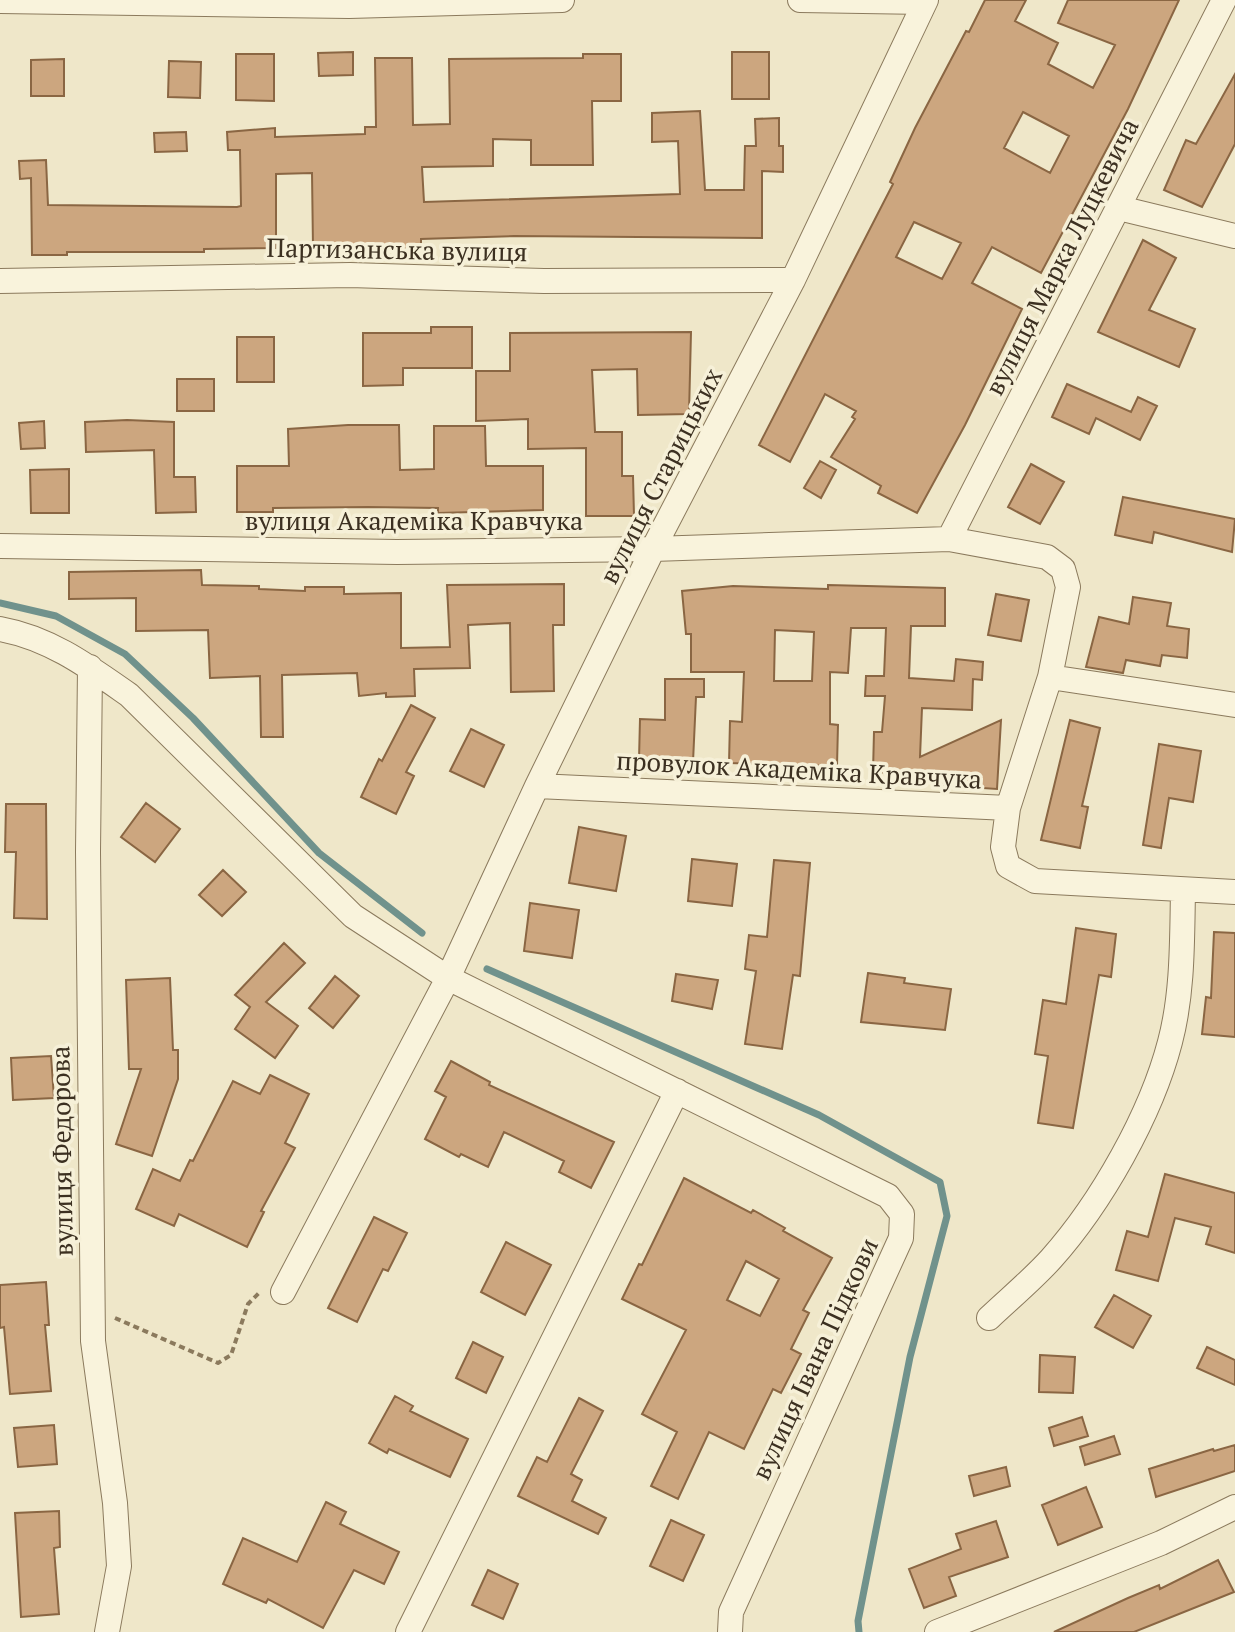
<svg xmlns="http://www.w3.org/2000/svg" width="1235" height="1632" viewBox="0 0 1235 1632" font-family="'PT Serif',serif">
	<rect width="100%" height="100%" fill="#efe7c9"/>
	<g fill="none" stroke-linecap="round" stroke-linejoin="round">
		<path stroke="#70928c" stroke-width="7" d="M0,603l56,13 69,38 68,64 126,135 103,80
			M487,969l332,146 121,67 7,34 -37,141 -52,264 1,11"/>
	</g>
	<path fill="#cca67f" stroke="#8a6643" stroke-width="2" fill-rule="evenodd" d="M985,0h41l-11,21 43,22 -10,21 45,24 22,-43 -57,-22 10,-23h111l-51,109 -87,164 -49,-26 -20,36 50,26 -57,116 -48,88 -39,-20 3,-7 -50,-29 24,-38 -3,-2 4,-6 -31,-17 -35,68 -31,-17 134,-261 -3,-2 25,-54 51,-97 3,1zM1023,112l46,24 -19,37 -46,-25zM914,222l47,21 -19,36 -46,-22z
		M353,52v23l-34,1 -1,-23z
		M732,52h37v47h-37z
		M236,54h38v47l-38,-1z
		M583,54h38v47h-29l1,64h-62v-25l-38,-1v27l-71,1 2,35 256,-8 -2,-53 -26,1v-29l48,-2 5,79h39l1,-44h11l-1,-27 24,-1v28h4v26l-21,-1v67l-248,-2 -93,3v10l-108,-2 -1,-74 -36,1v74l-72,1v3h-137v3h-35l-1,-77 -11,1 -1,-18 27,-1 2,45 189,2 4,-1 -1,-56h-12l-1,-18 48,-4v9l90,-3v-7h11l-1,-69h37l1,67 37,-1 -1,-65 134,-1z
		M64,59v37h-33v-36z
		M169,61l32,1 -1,36 -32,-1z
		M1235,74v70l-33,63 -38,-17 22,-50 10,4z
		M186,132l1,19 -32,1 -1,-19z
		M1143,240l33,18 -27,52 46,19 -16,38 -81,-35z
		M431,327h41v41h-69v17l-40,1v-53h68z
		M691,332l-2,82 -51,1 -1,-46 -45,1 3,62h27v44h11l1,40h-48v-68l-58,1v-30l-52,2v-50h34v-38z
		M237,337h37v45h-37z
		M177,379h37v32h-37z
		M1067,384l64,28 7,-15 19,9 -17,34 -44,-22 -7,16 -37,-17z
		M127,420l47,2v55h21l1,35 -40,1 -2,-63 -68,2 -1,-30z
		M44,421l1,27 -24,1 -2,-26z
		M348,425h51l1,45 34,-1v-43h51l1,40h57v44l-105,3v-5l-70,-1 -95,1v4h-36v-46h52l-1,-37z
		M820,461l16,9 -15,28 -17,-10z
		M1031,464l33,18 -24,42 -32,-17z
		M69,469v44h-38l-1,-43z
		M1123,497l112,22 -3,33 -78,-20 -2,11 -37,-8z
		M201,570l1,15 57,1v3l46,2v-4h39v7l57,-1v55l49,-1 -3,-62 117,-1v41h-11l1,66 -43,1 -1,-69 -42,2 2,43 -56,1 1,27 -29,1v-4l-27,3 -2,-23 -75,2 1,62h-22l-1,-61 -50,2 -2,-48 -72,1v-33l-67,1v-27z
		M828,585l117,3v38h-34l-2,52 45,3 2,-22 27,3 -1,18 -9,-1 -1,31 -50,-2 -2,49 81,-37 -4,69 -60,-4 1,-11 -65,-2 1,-40h8l3,-36h-20l1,-20h18l2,-48h-35l-3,45 -18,-1v52l8,1 -1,41 -108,-3 1,-42 12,1 2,-50h-53v-38h-5l-4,-43 51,-5 95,3zM775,630l39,2 -2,49h-38z
		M996,594l33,6 -8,41 -33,-6z
		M1133,597l38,6 -4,23 22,3 -2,29 -25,-3 -2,11 -34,-6 -3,13 -37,-6 13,-50 30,7z
		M665,679h39v18h-8l-3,65 -54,-2 1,-41 25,1z
		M411,705l24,13 -29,54 8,4 -18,38 -35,-17 18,-38 3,2z
		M1070,720l30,8 -18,78 6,1 -8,41 -39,-8z
		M471,729l33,16 -20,42 -34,-16z
		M1159,744l42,7 -8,51 -24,-4 -8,50 -18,-3z
		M146,803l34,26 -25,33 -34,-25z
		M6,804h40l1,115 -33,-1 2,-66h-11z
		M579,827l47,9 -10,55 -47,-8z
		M692,859l45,5 -5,42 -44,-5z
		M774,860l36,3 -10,113 -7,-1 -11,74 -37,-5 11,-73 -11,-2 4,-34 18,2z
		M223,870l23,22 -24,24 -23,-21z
		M530,903l49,7 -7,48 -48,-7z
		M1076,928l40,6 -5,43 -12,-2 -26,153 -35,-5 10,-67 -13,-2 8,-54 23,4z
		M1214,932l21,1v104l-33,-3 4,-37 5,1z
		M284,943l21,20 -39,39 32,24 -23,32 -40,-29 15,-22 -15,-12z
		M868,973l37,5 -1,5 47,6 -6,41 -84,-8z
		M676,974l42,6 -6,29 -40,-8z
		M335,976l24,20 -26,32 -24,-20z
		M170,978l3,72h5v29l-26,77 -36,-12 25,-75h-12l-3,-89z
		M51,1056l3,42 -41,2 -2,-42z
		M451,1061l39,21 -1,3 125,57 -23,46 -32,-16 5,-11 -60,-29 -16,35 -27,-13 -2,3 -34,-18 21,-42 -11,-6z
		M270,1075l39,19 -24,49 10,5 -34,63 3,1 -17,35 -68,-33 -5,12 -38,-17 17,-40 27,12 10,-21 3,1 40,-80 27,13z
		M1165,1174l70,19v60l-29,-9 5,-17 -36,-9 -17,63 -42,-11 11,-39 21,6z
		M684,1178l67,35 2,-3 32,18 -2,3 49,27 -29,52 6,3 -18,36 10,5 -20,39 -8,-4 -29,60 -35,-17 -31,67 -27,-13 26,-54 -35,-18 44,-84 -64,-31 17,-35 3,1zM746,1261l33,18 -19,37 -33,-16z
		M374,1217l33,16 -19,38 -5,-2 -26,53 -29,-14z
		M506,1242l45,23 -26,50 -44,-23z
		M46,1282l3,43h-4l6,66 -41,3 -6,-67 -4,1v-43z
		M1114,1295l37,21 -18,32 -38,-21z
		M473,1342l30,15 -17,36 -30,-15z
		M1207,1347l28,13v25l-38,-17z
		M1040,1355l35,2 -2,36 -34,-1z
		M395,1396l18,10 -3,5 58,28 -18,38 -61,-28 -2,4 -18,-10z
		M579,1398l24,13 -32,63 11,6 -10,21 34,17 -8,16 -80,-38 19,-39 10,5z
		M1082,1417l6,19 -34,10 -5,-18z
		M54,1425l3,39 -39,3 -4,-39z
		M1114,1436l6,18 -35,11 -5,-18z
		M1235,1445v26l-79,26 -7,-28 64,-20 1,2z
		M1006,1467l4,19 -36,10 -5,-20z
		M1086,1487l16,40 -44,18 -16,-40z
		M326,1502l20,10 -6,12 59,28 -15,32 -30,-14 -31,58 -55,-29 -2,4 -43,-19 20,-46 54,24z
		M59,1511l1,36 -6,1 5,66 -38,3 -6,-104z
		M671,1520l33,15 -21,46 -33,-15z
		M996,1521l12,36 -59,20 7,19 -32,12 -15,-39 52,-20 -5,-15z
		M1218,1560l16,32 -100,40h-80l74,-34 31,-13 1,4z
		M488,1570l30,14 -15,35 -31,-14z"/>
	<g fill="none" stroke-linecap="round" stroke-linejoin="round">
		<defs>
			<path id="minor" d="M800,0l125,2
				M0,1l349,5 213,-6
				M1119,208l116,28
				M0,281l350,-6 194,6 249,-1
				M949,539l275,-539
				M0,546l397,6 256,-3 296,-10 98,18 16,12 5,18 -18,90 -42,131 -5,39 5,19 27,15 200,11
				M0,629c50,9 89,38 129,66l224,221 95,62 440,218 14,18 -1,24 -170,374 -1,20
				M90,667l-2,185 5,489 22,162 4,63 -12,66
				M1050,677l185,28
				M537,786l471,22
				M283,1292l165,-314 89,-192 116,-237 140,-269 133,-280
				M989,1318c20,-19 43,-38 62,-59 50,-56 100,-144 119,-217 13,-49 12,-102 13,-152
				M408,1632l269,-541
				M937,1632l224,-89 74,-36"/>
		</defs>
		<use href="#minor" stroke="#8b7a5d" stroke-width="26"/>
		<path stroke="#8b7a5d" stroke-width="4" stroke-dasharray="6 4" stroke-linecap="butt" d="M115,1318l103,45 13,-8 17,-51 12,-12"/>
		<use href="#minor" stroke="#f9f3dc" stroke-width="24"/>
	</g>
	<g text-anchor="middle" stroke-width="7" stroke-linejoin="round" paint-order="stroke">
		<g font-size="26" fill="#3c3021" stroke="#f6f0d8">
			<text transform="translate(397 250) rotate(1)" y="9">Партизанська вулиця</text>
			<text transform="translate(1062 257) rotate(-63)" y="9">вулиця Марка Луцкевича</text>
			<text transform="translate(661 476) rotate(-63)" y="9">вулиця Старицьких</text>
			<text x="414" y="530">вулиця Академіка Кравчука</text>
			<text transform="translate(799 770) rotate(3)" y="9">провулок Академіка Кравчука</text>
			<text transform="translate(62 1151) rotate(-91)" y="9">вулиця Федорова</text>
			<text transform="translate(815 1359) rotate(-65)" y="9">вулиця Івана Підкови</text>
		</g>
	</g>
</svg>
